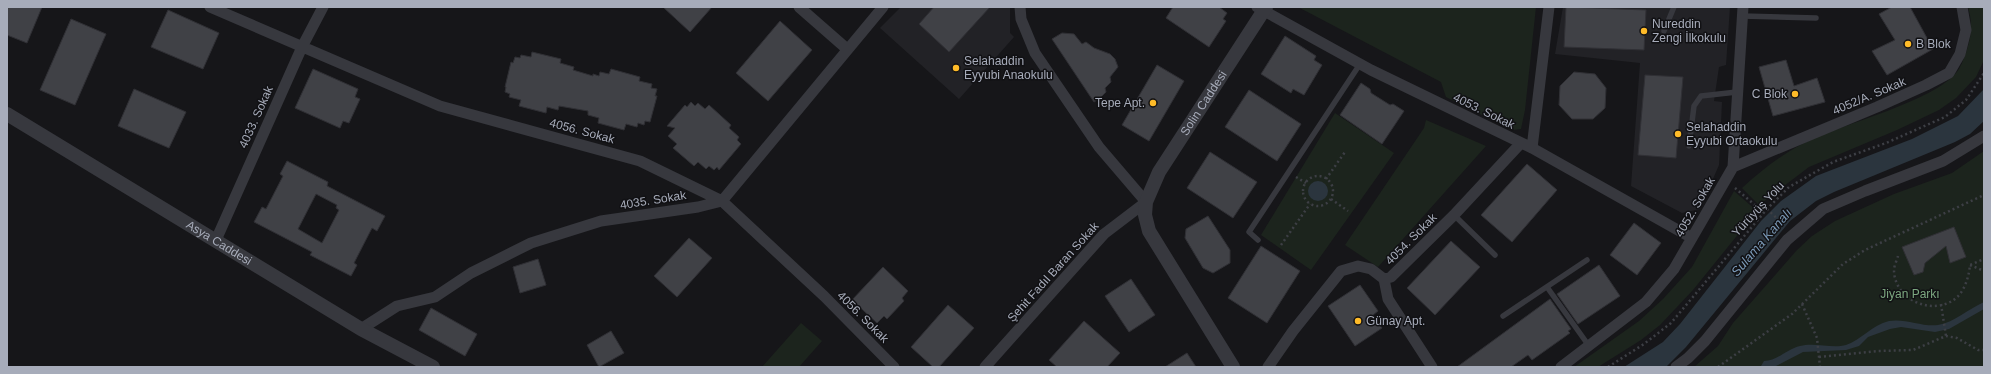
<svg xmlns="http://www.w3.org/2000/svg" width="1991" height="374" viewBox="0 0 1991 374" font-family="Helvetica,sans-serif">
	<rect width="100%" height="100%" fill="#161619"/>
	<path fill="#222226" d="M901,7h109v26l4,4 -55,62 -79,-71z
		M1563,7h167l-4,58 -7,2 -5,34 8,1 -3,63 -19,44 -18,4 -51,-27 9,-123 -85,-9z"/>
	<path fill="#1c241d" d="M1298,7h238l-11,103 -4,19 -9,1 -66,-33 -5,-15z
		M1968,7h16l-1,55 -7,15 -20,21 -17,12 -42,20 -88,37 -50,38 -17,-17c23,-21 45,-38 73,-50 35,-16 125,-39 144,-69 4,-7 7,-16 9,-23 4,-13 4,-26 0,-39z
		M1335,113l59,40 -83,117 -50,-35z
		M1426,120l60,26 -108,121 -33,-22 79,-117z
		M1984,151v216h-290l24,-21 15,-23 64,-73 15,-14 23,-15 59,-27 58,-21z
		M1734,191l23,20 -64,79 -33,35 -19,15 -43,27h-24l65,-46 24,-22 29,-32z
		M801,323l21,18 -23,26h-37z"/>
	<path fill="#2b353e" d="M1984,89v32l-14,13 -15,8 -121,50 -18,9 -26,20 -104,126 -19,19 -43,1 39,-25 17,-18 81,-103 20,-20 35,-25 96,-37 46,-23z
		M1308 191a10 10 0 1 1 20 0a10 10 0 1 1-20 0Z
		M1984,302v7l-35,20 -14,3 -34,-5 -11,2 -22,8 -9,9 -13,4 -43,2 -29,15 -13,-1 3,-5c13,0 23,-12 36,-15 15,-4 32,3 46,-1 15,-5 26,-20 43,-24 16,-3 33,6 49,4 17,-3 30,-16 46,-23z"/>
	<path fill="#404146" stroke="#303035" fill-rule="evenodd" d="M7,7h35l-15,36 -20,-8z
		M663,7h49l-22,25z
		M934,7h56l-41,45 -30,-28z
		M1173,7h46l8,6 -4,6 3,2 -17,26 -43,-29z
		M1566,7l80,3 -2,40 -80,-3z
		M1892,7h18l23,42 -46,26 -15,-24 23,-11 -16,-26z
		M168,10l51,23 -16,36 -52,-22z
		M71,19l35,15 -31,71 -35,-15z
		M780,21l32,29 -44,51 -32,-28z
		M1062,33l12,1 8,10 4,-2 8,6 16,6 5,5 3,8 -8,10 1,5 -6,6 1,4 -6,6 -6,4 -42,-63z
		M1285,36l31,20 -2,4 8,5 -18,30 -11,-6 -2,4 -30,-19z
		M532,52l29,7 -1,4 14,4 -1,3 20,6v-2l6,2 1,-4 9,2 2,-5 29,8 -1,4 13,3 -1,4 6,1 -2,7h2l-7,26 -5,-1 -1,4 -6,-2 -1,4 -11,-3 -2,6 -26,-7 1,-5 -11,-3v-4l-29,-5 -1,4 -11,-3 -1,6 -27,-7 2,-6 -12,-3 1,-3 -5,-2 1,-5h-1l6,-25 2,1 2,-6 5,1 1,-3 10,2z
		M1786,60l8,26 23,-8 8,24 -52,14 -14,-49z
		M1157,65l27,16 -35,60 -27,-16z
		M313,69l45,20 -3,8 5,2 -11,24 -6,-2 -3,7 -45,-20z
		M1574,72l21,2 11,14 -1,20 -12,11h-21l-13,-14 1,-19z
		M1645,75l38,2 -7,81 -38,-3z
		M1361,83l9,6 1,4 19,12 3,-1 11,7 -22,33 -42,-29z
		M134,89l52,23 -17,36 -51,-22z
		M1249,90l52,34 -24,37 -52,-34z
		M691,102l4,4 3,-3 7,6 4,-4 22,20 -2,3 10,9 -2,3 4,4 -22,26 -2,-3 -3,3 -5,-4 -3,3 -8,-7 -4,4 -21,-18 4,-4 -9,-8 7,-8 -8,-2 18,-21 2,2z
		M1210,152l47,30 -24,36 -46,-30z
		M287,161l41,21 -1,4 58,30 -8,15 -5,-3 -18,35 3,2 -6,11 -41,-21 2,-3 -58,-30 8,-15 4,2 17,-33 -3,-2zM316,194l21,11 -1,3 3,2 -17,33 -24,-14z
		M1527,164l30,26 -45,52 -31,-27z
		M1208,216l22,34v13l-17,10 -10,-5 -18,-30 1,-9z
		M1634,223l27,20 -24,32 -27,-20z
		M1954,227l12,30 -16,6 -4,-17 -21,17 -2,9 -9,3 -12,-28z
		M689,238l23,20 -35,39 -23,-21z
		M1451,241l29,26 -45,48 -28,-27z
		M1261,246l39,25 -33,52 -39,-25z
		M538,259l8,26 -26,8 -7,-26z
		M1599,265l21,31 -42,28 -21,-30z
		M883,267l25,24 -6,7 2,3 -17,18 -3,-3 -7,7 -25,-23z
		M1131,279l24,36 -26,17 -24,-36z
		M1360,285l18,26 -5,4 9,13 -27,18 -27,-40z
		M1550,299l21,30 -3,2 2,2 -38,27 -4,-5 -17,12h-54z
		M948,305l26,23 -35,39h-6l-22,-20z
		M431,308l46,26 -12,22 -46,-26z
		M1084,321l36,32 -13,14h-50l-8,-7z
		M611,331l13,22 -25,14 -12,-22z
		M1187,353l9,14h-31z"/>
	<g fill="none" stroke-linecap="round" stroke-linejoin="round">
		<path stroke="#3d3f45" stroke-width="2.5" stroke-dasharray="2 3" stroke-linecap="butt" d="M1303 191a15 15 0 1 1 30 0a15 15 0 1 1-30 0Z
			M1296,177l10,6
			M1326,179l19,-27
			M1735,188l28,24
			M1331,199l17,12
			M1767,209l18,17
			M1281,245l29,-41
			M1898,256c-1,4 -4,10 -4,14 0,32 45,49 66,24 6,-8 9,-19 10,-29l14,-6
			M1970,265l14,6
			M1802,304l15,34 3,29
			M1941,304l5,32
			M1819,357l59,-6 35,-1 33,-14 11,2 21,12h6
			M1608,367l36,-23 27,-21 96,-114 22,-22 44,-25 53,-19 59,-26 21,-17 18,-27
			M1718,367l74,-53 51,-50 22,-14 119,-55"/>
		<path stroke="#37383e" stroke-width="5.5" d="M1742,16l74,2
			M1664,31l10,-24
			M1689,146l5,-40 7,-10 36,-4
			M1454,215l41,40
			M1258,240l-9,-8 111,-168
			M1547,287l42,59
			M1503,316l84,-56"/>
		<path stroke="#37383e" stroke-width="11" d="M210,7l230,99 200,55 82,40 102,95 70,71
			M799,7l48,42
			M1257,7l114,63 161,78 160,90
			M1532,148l17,-141
			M1733,167l144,-60 49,-22 23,-12 11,-19 6,-24 -4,-23
			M216,240l86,-193 21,-40
			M1384,279l4,20 44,68
			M361,329l36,-23 38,-9 36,-24 60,-30 70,-22 97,-14 24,-6 161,-194
			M985,367l119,-133 42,-32 -47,-55 -64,-94 -14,-34 -1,-12
			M1268,367l25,-36 48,-60 17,-5 13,3 13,10 7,-2 63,-62 67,-72
			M1561,367l85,-65 28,-33 59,-102 10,-160
			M1676,367l12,-9 17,-17 82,-101 36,-31 42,-18 78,-30 41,-25"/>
		<g stroke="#37383e" stroke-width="14">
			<path id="s1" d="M7,114l354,215 72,38"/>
			<path id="s2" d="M1233,367l-84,-136 -4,-16 1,-13 13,-30 107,-165"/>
		</g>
	</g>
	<g fill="#ffbb28" stroke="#111114" stroke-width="1.5">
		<circle cx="1644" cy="31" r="4"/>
		<circle cx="1908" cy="44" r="4"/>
		<circle cx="956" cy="68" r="4"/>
		<circle cx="1795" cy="94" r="4"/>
		<circle cx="1153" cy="103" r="4"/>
		<circle cx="1678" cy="134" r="4"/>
		<circle cx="1358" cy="321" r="4"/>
	</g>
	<g text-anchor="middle" stroke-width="3" stroke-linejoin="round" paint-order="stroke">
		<g font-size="12" fill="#a7acba" stroke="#111114" text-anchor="start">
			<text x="1652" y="28">Nureddin<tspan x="1652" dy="14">Zengi İlkokulu</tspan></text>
			<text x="1916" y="48">B Blok</text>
			<text x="964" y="65">Selahaddin<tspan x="964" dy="14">Eyyubi Anaokulu</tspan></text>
			<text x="1787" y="98" text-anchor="end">C Blok</text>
			<text x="1145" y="107" text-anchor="end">Tepe Apt.</text>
			<text x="1686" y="131">Selahaddin<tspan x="1686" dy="14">Eyyubi Ortaokulu</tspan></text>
			<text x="1366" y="325">Günay Apt.</text>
		</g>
		<g font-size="12" fill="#a7acba" stroke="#111114">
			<text transform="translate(1869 96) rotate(-23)" y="4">4052/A. Sokak</text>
			<text dy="4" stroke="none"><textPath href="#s2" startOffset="304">Solin Caddesi</textPath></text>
			<text transform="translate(1484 111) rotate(26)" y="4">4053. Sokak</text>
			<text transform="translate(256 117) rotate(-66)" y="4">4033. Sokak</text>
			<text transform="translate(582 131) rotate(15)" y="4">4056. Sokak</text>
			<text transform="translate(653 200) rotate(-9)" y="4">4035. Sokak</text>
			<text transform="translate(1695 207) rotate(-60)" y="4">4052. Sokak</text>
			<text transform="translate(1758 209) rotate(-47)" y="4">Yürüyüş Yolu</text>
			<text transform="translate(1411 239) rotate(-45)" y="4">4054. Sokak</text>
			<text dy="4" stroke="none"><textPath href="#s1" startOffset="248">Asya Caddesi</textPath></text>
			<text transform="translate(1053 272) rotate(-48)" y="4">Şehit Fadıl Baran Sokak</text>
			<text transform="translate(863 317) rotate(45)" y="4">4056. Sokak</text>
		</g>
		<g font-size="12" fill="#7ca780" stroke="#111114">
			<text x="1910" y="298">Jiyan Parkı</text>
		</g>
		<g font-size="13" font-style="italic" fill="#7b9ab8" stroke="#111114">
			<text transform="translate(1761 242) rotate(-49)" y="5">Sulama Kanalı</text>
		</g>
	</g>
	<rect width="1991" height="374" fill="none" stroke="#a7acba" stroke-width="16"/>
</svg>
